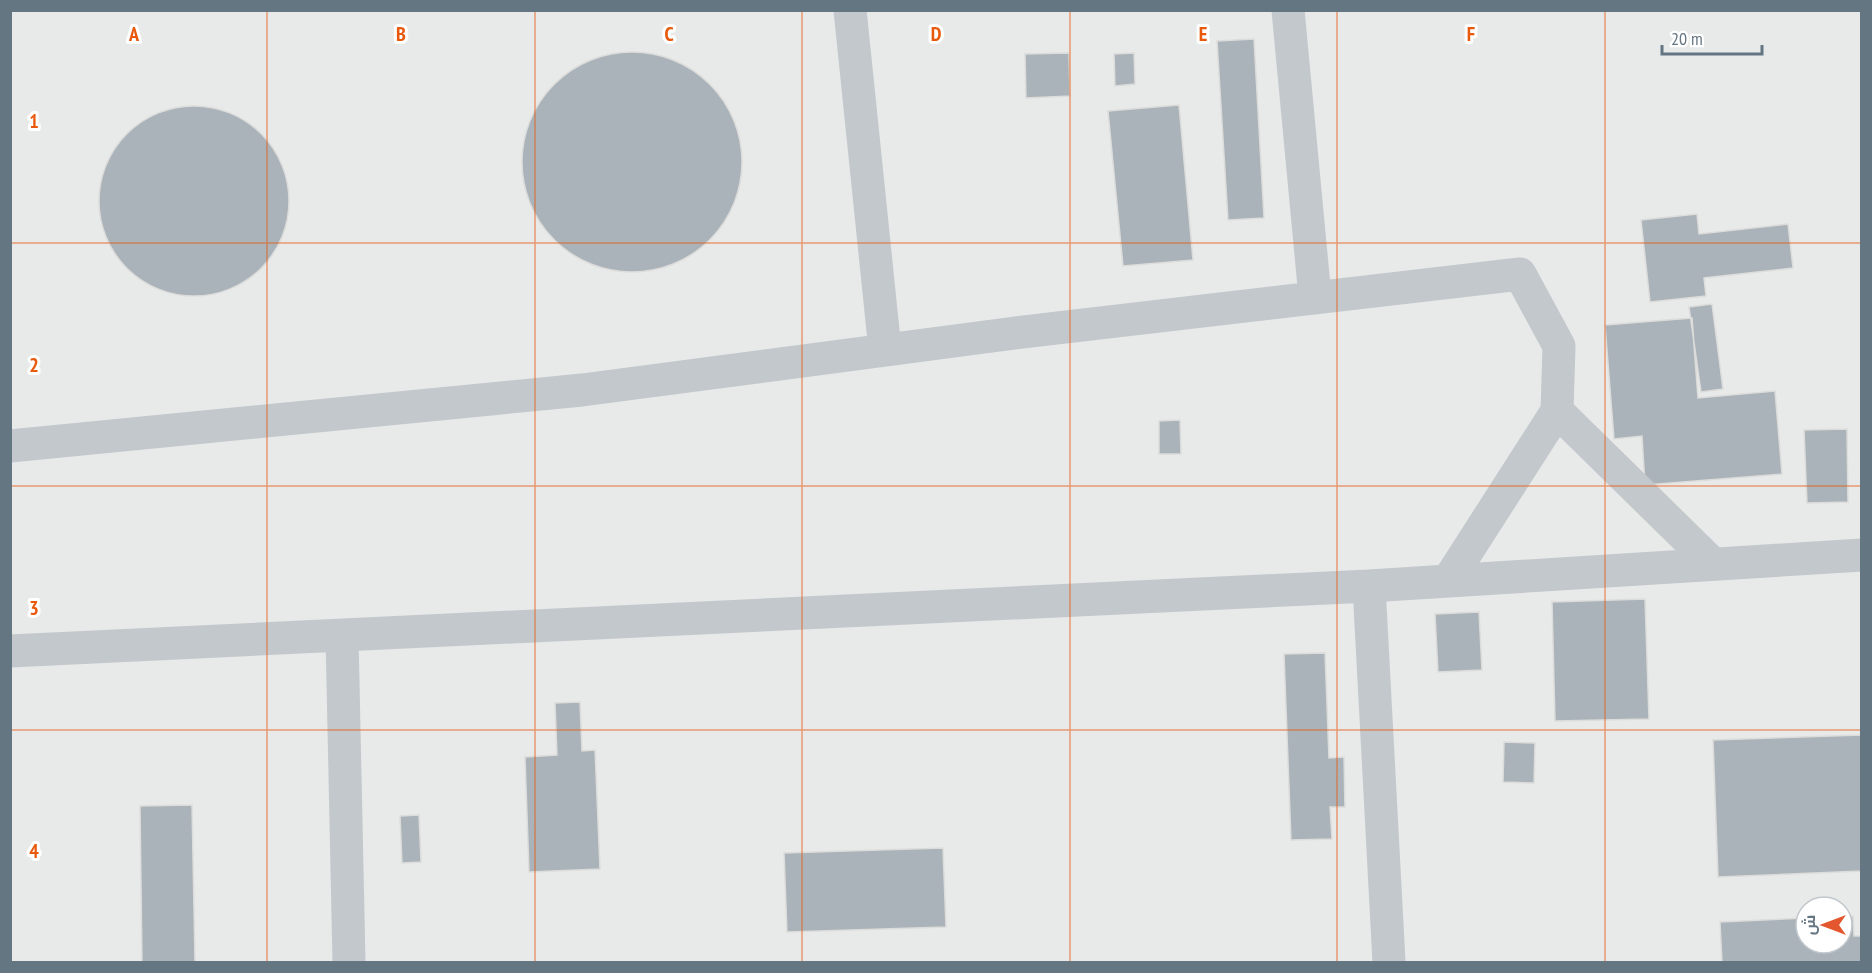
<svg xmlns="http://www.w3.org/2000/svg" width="1872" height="973" viewBox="0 0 1872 973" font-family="'PT Sans Narrow',Cairo,sans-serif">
	<rect width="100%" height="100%" fill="#fafaf8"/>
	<path fill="#e8e9e9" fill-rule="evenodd" d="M10,11h1851v951h-1850zM1806,907h36v36h-36z"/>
	<path fill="#aab3b9" stroke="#dcdcda" stroke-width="1.5" d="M1254,39l10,179 -36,2 -11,-179z
		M522 162a110 110 0 1 1 220 0a110 110 0 1 1-220 0Z
		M1069,53l1,43 -44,2 -1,-44z
		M1134,53l1,31 -20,2 -1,-32z
		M1179,105l14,155 -70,6 -15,-155z
		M99 201a95 95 0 1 1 190 0a95 95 0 1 1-190 0Z
		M1697,214l2,20 89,-10 5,44 -89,10 2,18 -56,6 -9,-82z
		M1712,304l11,85 -22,3 -12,-85z
		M1692,318l6,80 77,-7 7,83 -137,11 -3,-49 -28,3 -9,-114z
		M1180,420l1,34h-22v-33z
		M1847,429l1,73 -41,1 -3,-73z
		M1645,599l4,120 -94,2 -3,-119z
		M1479,612l3,58 -44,2 -3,-58z
		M1325,653l4,105 15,-1 1,50h-15l2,32 -41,1 -7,-186z
		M580,702l2,49 13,-1 5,119 -71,3 -4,-115 32,-2 -2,-52z
		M1862,735v136l-144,6 -5,-137z
		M1504,742l31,1 -1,40 -31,-1z
		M192,805l3,157h-53l-2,-156z
		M419,815l2,47 -19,1 -2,-47z
		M943,848l3,79 -159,5 -3,-79z
		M1853,916l1,20h8v26h-140l-2,-40 86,-4v25h36v-26z"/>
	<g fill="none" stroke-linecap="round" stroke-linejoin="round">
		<path stroke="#c3c8cc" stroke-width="33" d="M850,10l35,340
			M1288,10l27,287
			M10,446l572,-56 433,-57 505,-59 39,72 -2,65
			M1448,581l109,-170 156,153
			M1369,586l20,376
			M342,636l7,326
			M10,651l1359,-65 493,-31"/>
	</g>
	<path fill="none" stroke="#e8590c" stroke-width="1.5" stroke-opacity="0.55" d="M267,10v952M535,10v952M802,10v952M1070,10v952M1337,10v952M1605,10v952M10,243h1852M10,486h1852M10,730h1852"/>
	<g font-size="20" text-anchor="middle" font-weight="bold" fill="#e8590c" stroke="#fff" stroke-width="6" stroke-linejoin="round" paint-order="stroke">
		<text x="134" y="41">A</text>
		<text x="401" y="41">B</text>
		<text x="669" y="41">C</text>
		<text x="936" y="41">D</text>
		<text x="1203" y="41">E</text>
		<text x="1471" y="41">F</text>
		<text x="34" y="128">1</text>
		<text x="34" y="372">2</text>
		<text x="34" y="615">3</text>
		<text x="34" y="858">4</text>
	</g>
	<rect width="1872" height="973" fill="none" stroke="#657683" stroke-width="24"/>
	<g transform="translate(1824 925) rotate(270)"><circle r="28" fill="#ffffff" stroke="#c1c8cd" stroke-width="1.5"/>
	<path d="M0-4.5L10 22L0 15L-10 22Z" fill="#e4572e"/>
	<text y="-9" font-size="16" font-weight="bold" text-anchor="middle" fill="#657683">ش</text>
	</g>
	<path d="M1662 45v9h100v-9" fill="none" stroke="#657683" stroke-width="3"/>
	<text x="1671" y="45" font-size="18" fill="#657683" stroke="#ffffff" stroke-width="4.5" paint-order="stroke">20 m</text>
</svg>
